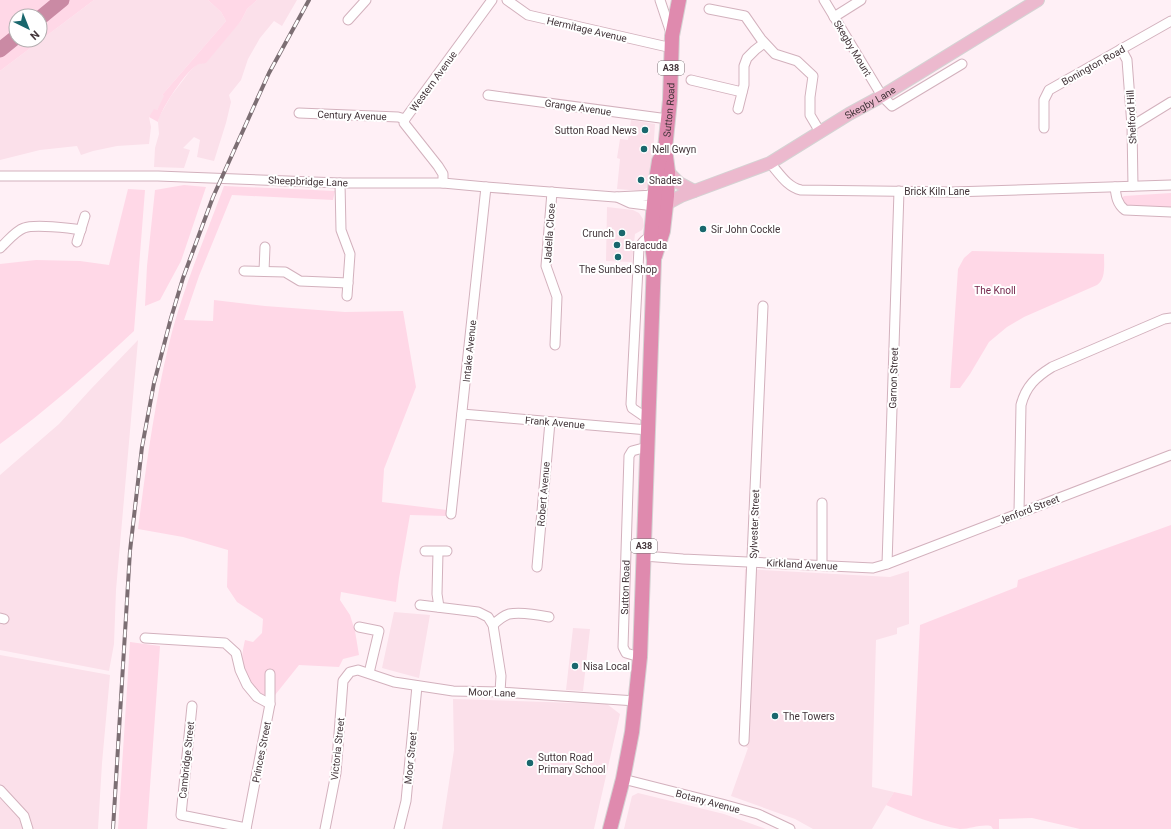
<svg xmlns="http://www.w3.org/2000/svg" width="1171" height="829" viewBox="0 0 1171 829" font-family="Roboto,sans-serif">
	<rect width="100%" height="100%" fill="#fff0f6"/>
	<path fill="#fbe0ea" d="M94,0h114l13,12 5,9 -64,74 3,1 -4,8 -4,6 -8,7 2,10 -2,17 -32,2 -24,5 -12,4 -4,-9 -37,4 -40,10v-89z
		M257,0h40l-15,26 -8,-5 -14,17 -12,21 -7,21 -12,15 2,7 -5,21 -12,38 -17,-4 3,-17 -6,-3 -11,11 7,2 -6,18 -30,-1 1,-19 4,-14 -1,-12 1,-5 12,-21 19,-25 51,-50 6,-12z
		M631,120l24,4 -4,59 -3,4 -6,4 -25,-2 3,-30 -3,-1 3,-19 8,1z
		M607,207l26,3 6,3 4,6 1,7 -2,4 -7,4 -3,28 -26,-1z
		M138,340l-22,250 -2,54 -5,27 -109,-21v-175l59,-51 31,-34z
		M745,569l145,8 19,-6v53l-12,4v6l-21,6 -4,147 22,5 -22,37h-59l-18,-10 -64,-23 17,-48 -9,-4z
		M394,612l36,3 -11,63 -37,-10z
		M573,628l17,1 -7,62 -17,-1z
		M0,655l110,20 -8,88 -4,66h-98z
		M453,699l154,5 13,10 -26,115h-152l12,-79z
		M638,793l86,21 42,15h-142l8,-33z"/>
	<path fill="#ffd8e7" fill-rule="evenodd" d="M0,0h94l-94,71zM16,16h24v24h-24z
		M208,0h49l-10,9 -6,12 -35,42c-3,1 -7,0 -9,2 -12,7 -36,44 -39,57l-9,-5 5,-8 3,1 7,-14 -2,-1 64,-74 -5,-9z
		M184,185l22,2 -25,74 -21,39 -15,6 2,-40 8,-76z
		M224,186l111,5 -2,9 -101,-5 -33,81 -15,44 29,1 1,-21 51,6 80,6 58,-1 13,76 -32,82 -2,33 65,8 -1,6 -36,-1 -11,63 -3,24 -55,-10 -1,8 10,15 5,16 4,24 -16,4 -4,8 -40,-2 -24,30c-3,0 -6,1 -9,1 -12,-2 -20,-18 -23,-28 -2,-10 0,-19 2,-28l8,2 9,-9 1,-14 -26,-17 -10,-15 1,-37 -45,-13 -45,-8c8,-62 16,-124 31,-185 13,-54 36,-106 55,-158z
		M128,189l17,1 -11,141c-43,40 -87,79 -134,113v-180l36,-4 44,1 29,4z
		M1171,193v16l-44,-2 -3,-2 -3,-6 3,-3z
		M972,251l132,3c0,11 2,25 -7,31l-73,32 -17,10 -18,15 -19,32 -10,14h-10l8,-119 6,-11z
		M1171,525v304h-91l-48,-11 -33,1v10h-6l-2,-3c-11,-2 -20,3 -31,3 -25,-4 -50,-14 -74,-24l8,-13 18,4 8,-171 97,-38 1,-7z
		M130,642l30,4 -13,183h-29z"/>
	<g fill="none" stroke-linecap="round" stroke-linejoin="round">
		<path stroke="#ca8aa4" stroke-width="15" d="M40,18l22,-18
			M0,50l16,-13"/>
		<defs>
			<g id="minor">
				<path d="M507,0l21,15 144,33"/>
				<path d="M660,0l11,33"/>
				<path d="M824,0l58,96 10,10 70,-42"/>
				<path d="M709,9l36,7 16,23 14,15 22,7 16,15 -3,21v18l10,17"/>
				<path d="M834,17l27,-17"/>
				<path d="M348,20l18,-20"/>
				<path d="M1121,49l6,11 5,66 1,60"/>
				<path d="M691,80l51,12"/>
				<path d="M488,95l180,24"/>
				<path d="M738,109l6,-24v-19l3,-8 8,-8 9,-7"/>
				<path d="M299,113l99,4 7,2"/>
				<path d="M1132,126l39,-24"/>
				<path d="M1044,128v-28l5,-10 122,-69"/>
				<path d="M770,163c9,10 17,24 31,27l151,2 219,-7"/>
				<path d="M0,176h158l182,7h103l43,4 129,10 40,-2"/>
				<path d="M340,183l1,47 9,24 -3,42"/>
				<path d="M443,183v-9l-5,-8 -34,-43 1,-4 87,-119"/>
				<path d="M1115,187c1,9 2,17 10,23l46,2"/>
				<path d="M552,192l-6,74 11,31 -2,48"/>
				<path d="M617,197l13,6 24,3"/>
				<path d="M77,242l8,-26"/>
				<path d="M0,248c7,-6 15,-17 24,-20 10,-4 46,0 57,2"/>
				<path d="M244,271l41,1 15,9 48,2"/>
				<path d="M264,271l1,-24"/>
				<path d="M462,414l186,16"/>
				<path d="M648,419l-16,-11 -1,-4 8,-156c3,-6 8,-11 15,-11"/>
				<path d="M1019,512l2,-107c5,-19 15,-28 31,-38l112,-48 7,-1"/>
				<path d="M451,514l35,-327"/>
				<path d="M425,551h22"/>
				<path d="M438,552l-1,42 2,13"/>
				<path d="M644,556l39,3 190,9 14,-4 284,-109"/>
				<path d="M887,564l12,-373"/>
				<path d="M822,565v-62"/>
				<path d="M537,567l13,-145"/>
				<path d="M420,605l58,7 10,5 5,8 8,51 -1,16"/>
				<path d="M0,618l4,1"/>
				<path d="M493,625c4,-4 10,-9 16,-11 11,-2 30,1 40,3"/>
				<path d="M359,627l20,4 -10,42"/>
				<path d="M145,638l80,5 11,10 4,17 7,15 10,12 13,7"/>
				<path id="s1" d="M640,657l-14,-4 -3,-6 6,-191 3,-5 15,-4"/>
				<path d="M192,706l-11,109 65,13"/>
				<path d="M744,741l19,-435"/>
				<path d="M623,779l99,25 36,10 32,15"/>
				<path d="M0,790l24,26 4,13"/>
				<path d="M246,829l24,-125v-30"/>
				<path d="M325,829l11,-56 7,-92 7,-9 8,-2 36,12 59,9 47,1 136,9"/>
				<path d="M399,829l7,-28 11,-115"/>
			</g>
			<g id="major">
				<path d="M668,172l11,11 15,8"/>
				<path id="s2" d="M659,205c10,0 13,-5 22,-9l89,-33 79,-49 33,-18 156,-96"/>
			</g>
			<g id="highway">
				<path id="s3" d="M655,256l8,-25 4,-35 1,-24 -3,-23 5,-49 2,-64 7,-36"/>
				<path d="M610,829l13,-50 9,-47 8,-75 14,-397 -3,-23 5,-57 3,-19 6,-12"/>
			</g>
		</defs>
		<use href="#minor" stroke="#d3b1bd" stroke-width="11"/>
		<use href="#major" stroke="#d5d2d3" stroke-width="14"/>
		<use href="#highway" stroke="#d5d2d3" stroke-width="16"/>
		<use href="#minor" stroke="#fff" stroke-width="9"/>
		<use href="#major" stroke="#ecb9ce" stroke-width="12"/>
		<use href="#highway" stroke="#df8aae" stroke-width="14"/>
		<defs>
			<path id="rail" d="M113,829l17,-278 12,-104 12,-64 17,-65 12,-40 30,-81 56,-124 40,-73"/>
		</defs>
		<use href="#rail" stroke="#7c6e73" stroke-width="4"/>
		<use href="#rail" stroke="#fff" stroke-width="2.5" stroke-dasharray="8" stroke-linecap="butt"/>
	</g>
	<g fill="#19676d" stroke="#fff" stroke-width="1.5">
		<circle cx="645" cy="130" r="4"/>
		<circle cx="644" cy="149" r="4"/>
		<circle cx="641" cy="180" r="4"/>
		<circle cx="703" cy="229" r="4"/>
		<circle cx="622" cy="233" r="4"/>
		<circle cx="617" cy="245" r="4"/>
		<circle cx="618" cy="257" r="4"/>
		<circle cx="575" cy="666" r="4"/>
		<circle cx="775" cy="716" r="4"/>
		<circle cx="530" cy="763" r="4"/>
	</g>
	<g text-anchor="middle" stroke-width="4" stroke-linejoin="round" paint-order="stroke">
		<g fill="#fff" stroke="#7b7174" stroke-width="1">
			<rect x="658" y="61" width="26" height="14" rx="3"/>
			<rect x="631" y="539" width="26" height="14" rx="3"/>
		</g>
		<g font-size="9" font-weight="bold" fill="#423439">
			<text x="671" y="71">A38</text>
			<text x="644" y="549">A38</text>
		</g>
		<g font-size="10" fill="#423439" stroke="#fff">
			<text transform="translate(587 29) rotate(13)" y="4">Hermitage Avenue</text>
			<text transform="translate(853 48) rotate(59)" y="4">Skegby Mount</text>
			<text transform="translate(1093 65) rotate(-29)" y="4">Bonington Road</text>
			<text transform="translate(433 81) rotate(-54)" y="4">Western Avenue</text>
			<text dy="4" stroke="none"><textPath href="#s2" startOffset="236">Skegby Lane</textPath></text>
			<text transform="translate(578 107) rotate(8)" y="4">Grange Avenue</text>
			<text dy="4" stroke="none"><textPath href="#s3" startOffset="148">Sutton Road</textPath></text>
			<text transform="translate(352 115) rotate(2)" y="4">Century Avenue</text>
			<text transform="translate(1131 117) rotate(-93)" y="4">Shelford Hill</text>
			<text transform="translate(308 181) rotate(2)" y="4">Sheepbridge Lane</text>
			<text x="937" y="195">Brick Kiln Lane</text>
			<text transform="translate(549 233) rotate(-86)" y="4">Jadella Close</text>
			<text transform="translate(469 351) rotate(-84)" y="4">Intake Avenue</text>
			<text transform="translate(893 378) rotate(-88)" y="4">Garnon Street</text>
			<text transform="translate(555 422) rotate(5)" y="4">Frank Avenue</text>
			<text transform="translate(543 494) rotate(-85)" y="4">Robert Avenue</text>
			<text transform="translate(1029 509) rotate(-21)" y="4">Jenford Street</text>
			<text transform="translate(754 524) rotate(-88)" y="4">Sylvester Street</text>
			<text transform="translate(802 564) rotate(3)" y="4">Kirkland Avenue</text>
			<text dy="4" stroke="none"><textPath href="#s1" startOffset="81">Sutton Road</textPath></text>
			<text transform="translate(492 692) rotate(2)" y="4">Moor Lane</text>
			<text transform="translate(337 749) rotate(-84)" y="4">Victoria Street</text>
			<text transform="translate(261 752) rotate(-79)" y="4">Princes Street</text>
			<text transform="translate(410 758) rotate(-84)" y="4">Moor Street</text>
			<text transform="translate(186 760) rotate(-84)" y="4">Cambridge Street</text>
			<text transform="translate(708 801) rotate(15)" y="4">Botany Avenue</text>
		</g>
		<g font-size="10" fill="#423439" stroke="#fff" text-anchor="start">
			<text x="637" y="134" text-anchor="end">Sutton Road News</text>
			<text x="652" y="153">Nell Gwyn</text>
			<text x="649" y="184">Shades</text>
			<text x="711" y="233">Sir John Cockle</text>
			<text x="614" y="237" text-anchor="end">Crunch</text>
			<text x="625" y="249">Baracuda</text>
			<text x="618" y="273" text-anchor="middle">The Sunbed Shop</text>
			<text x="583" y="670">Nisa Local</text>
			<text x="783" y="720">The Towers</text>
			<text x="538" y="761">Sutton Road<tspan x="538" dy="12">Primary School</tspan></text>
		</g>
		<g font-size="10" fill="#74274c" stroke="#fff">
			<text x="995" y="294">The Knoll</text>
		</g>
	</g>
	<g transform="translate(28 28) rotate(137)"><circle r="19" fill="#ffffff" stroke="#b3aeb0"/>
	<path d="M0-3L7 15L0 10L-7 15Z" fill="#19676d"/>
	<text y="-6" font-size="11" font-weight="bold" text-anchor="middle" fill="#423439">N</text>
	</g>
</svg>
